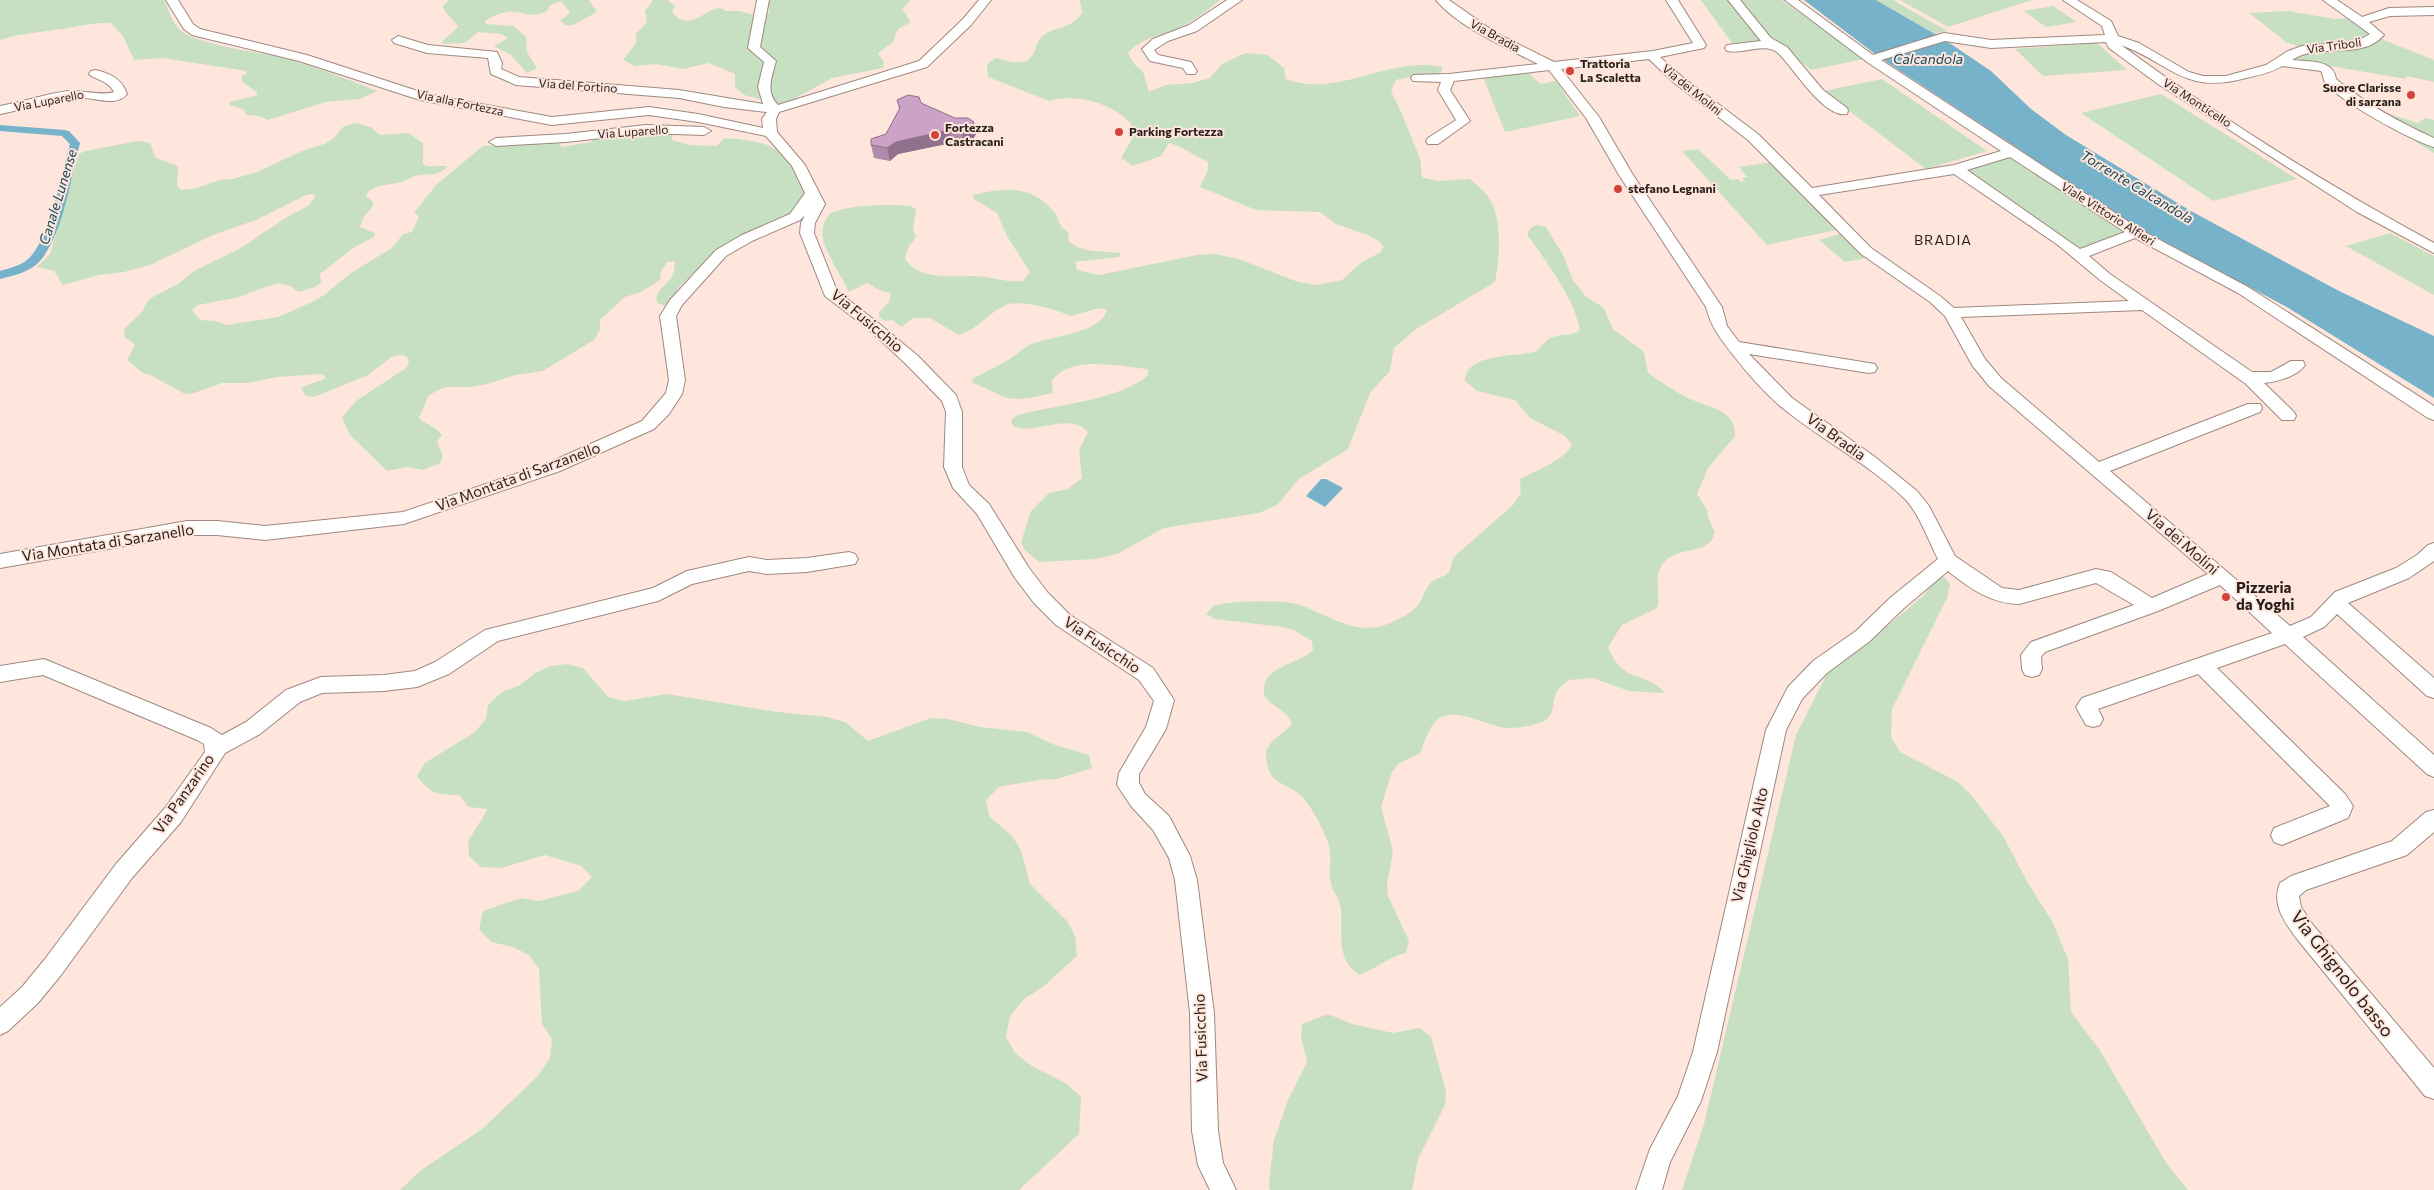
<svg xmlns="http://www.w3.org/2000/svg" width="2434" height="1190" viewBox="0 0 2434 1190" font-family="Commissioner,sans-serif">
	<rect width="100%" height="100%" fill="#fee6dc"/>
	<path fill="#c7e0c2" d="M0,0h164c4,8 8,21 14,28 14,16 79,24 102,29 33,9 65,21 97,34l-17,8 -34,3 -58,18 -9,-4 -12,-1 -4,-6 -14,-4 1,-3 27,-7v-3l-15,-10v-6l5,-3 -1,-2 -84,-13 -28,2 -11,-24 -12,-13c-14,-1 -25,2 -38,4 -25,5 -49,5 -73,13z
		M449,0h140l8,12 -24,13h-7l-6,-4 10,-8 -9,-12 -11,4 -3,6c-24,12 -28,-11 -62,10l1,3 28,2 12,11 1,15 10,16 -10,5 -16,-18 -17,-9 14,-8 -7,-4 -23,-2 -13,11 -22,1 -1,-2 16,-15c-4,-8 -13,-12 -15,-21z
		M653,0h15l7,6 -3,6c17,21 31,-2 47,-4 2,0 5,2 7,3 4,0 8,0 12,0 12,2 18,7 31,2v-13h142l-9,9 9,13 -13,7 -5,13 -15,11 6,9 -1,6 -51,10 -49,27 -39,-10 -9,-8v-13l-26,-11 -26,6 -27,-5 -21,2 -12,-6 13,-17v-9l11,-12 -2,-11z
		M1080,0h140c-14,12 -27,21 -43,29 -17,7 -36,9 -49,24l6,11 9,8 6,20 16,-7 27,-2 18,-5 12,-14 24,-11 22,2 16,13 2,11c51,20 103,-24 156,-12v4c-12,8 -31,5 -46,9l-5,11c11,22 19,43 28,65 4,7 0,15 4,22l16,3 31,-2c5,5 13,10 17,16 16,20 13,63 8,87l-79,47 -22,19 -4,23 -20,22 -22,56 -49,30 -22,26 -18,8 -95,15 -47,26 -21,5 -57,3 -14,-12 -4,-8 10,-31 18,-18 19,-4 14,-11 -3,-28 9,-18c-20,-21 -52,4 -75,-6l-2,-6 7,-5c36,-10 103,-15 130,-40v-6c-29,-2 -77,-15 -96,12l1,12c-15,3 -36,10 -51,3 -10,-4 -18,-9 -29,-13l-1,-4c13,-7 26,-13 38,-20 6,-4 12,-10 19,-14 20,-9 72,-11 78,-35l-8,-2 -28,8c-14,-6 -53,-18 -67,-10 -18,9 -23,21 -45,29l-29,-17h-16l-13,9 -8,-7 -8,1 -6,-4v-5l10,-10 2,-9 -12,-3 -12,-7 -18,9c-8,-16 -19,-32 -25,-49 -3,-8 -2,-23 6,-29 16,-10 63,-10 81,-8l5,4 -3,18 3,9 -8,11 -3,11c14,21 45,17 68,17 17,0 33,7 50,5l7,-9 -23,-36 -10,-23 -23,-14 -1,-4c33,-8 59,-10 82,18 6,9 1,10 13,19l1,10c14,11 35,9 52,11l-2,4 -44,5 2,8 22,5 98,-20 18,-1 24,5 59,23 19,3 25,-5 20,-18 19,-10 2,-5 -3,-5 -12,-7 -32,-11 -16,-12 -64,-2 -56,-23 8,-17v-8l-30,-16 -9,-3 -8,13 -28,10 -12,-8 15,-26c-13,-27 -60,-40 -87,-31l-61,-24 -1,-12 8,-7c9,1 21,7 31,3 11,-4 8,-20 19,-27 15,-9 25,-4 37,-21z
		M1701,0h31l33,42 -31,4z
		M1738,0h44l82,59 -53,11 -53,-43z
		M1876,0h17l54,31 -11,3z
		M1900,0h132l-84,27z
		M2053,6l24,16 -31,5 -22,-16z
		M2288,11l47,8 16,-1 22,14 -19,11 -57,3 -11,-4 -37,-29z
		M2379,38l55,22v22l-27,-6 -1,3 -116,-20 5,-3z
		M2097,43l30,27 -84,6 -28,-27z
		M1526,70l14,14 16,-3 24,35 -75,16 -22,-55z
		M1882,79l105,72 -61,18 -103,-78z
		M2161,94l136,85 -84,22 -132,-88z
		M2377,110l41,13 7,-5 9,2v33l-18,-11 -2,-11z
		M355,123l16,4 9,8 28,-2 15,10v21l4,2h21c-9,10 -17,8 -28,9 -8,1 -15,7 -23,8 -11,3 -26,1 -31,13l7,6v4l-10,12 -3,9 15,6 -1,4 -21,11 -33,26 1,9 -6,4 -17,5 -7,-6 -13,-3 -43,15 -37,7 -6,5 8,10 16,1 10,4 52,-8 32,-14 14,-8 27,-22 41,-25 11,-14 9,-2 7,-16 -5,-3 22,-28 47,-39 77,-4 1,5 31,-5v-5l81,-7 -1,10 18,5 26,1 9,-8c54,4 54,10 82,53l-14,22 -76,39 -39,36 -9,19 -12,-4c-3,-14 12,-18 16,-29 2,-4 1,-9 2,-13l-8,1 -6,9 -1,9 -19,12 -16,5 -25,23v10l-6,10 -51,31 -28,4 -27,9 -18,3h-25l-16,8 -10,23c7,7 18,9 23,17l-5,6 6,15 -3,7 -17,7 -16,-3 -20,4 -37,-36 -8,-18 14,-16 50,-33 3,-6 -2,-5 -5,-2 -9,1 -25,19 -54,22 -8,-1 -5,-8 25,-10 -4,-4 -45,3 -29,6h-26l-28,10 -9,1 -35,-19 -7,-2 -16,-13 8,-15 -11,-9 1,-8 16,-15 8,-14 29,-15 16,-13 45,-22 48,-32 21,-11 7,-8 -1,-4 -8,1 -50,25 -43,15 -63,30 -26,7 -25,3 -36,10 -9,-14 -17,-4 13,-13 29,-100 6,-3 53,-10 12,2 6,15 22,8 -1,19 4,5 16,-2 22,-8 14,-1 24,-7 45,-21 22,-7 10,-6 9,-11z
		M1698,149l33,31 7,-1 3,3 4,-1 -3,-3 5,-1 -8,-10 32,-5 26,24 39,44 -69,15 -85,-94z
		M2010,155l119,78 -50,18 -11,-11 -107,-70z
		M1538,225l8,2 17,28 10,25 13,17 17,10 10,22 31,23 4,21c13,9 26,18 40,25 18,9 49,11 47,38l-27,32 -11,26 10,16 1,7 7,15c-6,27 -43,10 -55,37 -6,13 1,27 -3,39l-35,17 -14,22c15,38 37,23 57,46l-36,-2 -36,-13 -24,2c-5,4 -11,7 -13,14 -4,9 -1,21 -12,27 -8,4 -24,7 -33,7 -20,1 -56,-24 -74,-8 -9,8 -12,22 -17,33l-22,11 -6,8 -11,35 12,44 -6,33 1,12 21,45 -3,12c-18,4 -30,16 -47,22 -24,-18 -16,-40 -18,-66 -1,-10 -8,-17 -10,-25 -3,-14 2,-29 -3,-42 -4,-12 -18,-38 -27,-46 -17,-16 -33,-9 -35,-41 0,-14 18,-21 26,-31 -6,-18 -32,-19 -28,-38 4,-20 36,-23 49,-36l-1,-9 -19,-11 -10,-3 -68,-8 -9,-5c3,-3 5,-6 8,-8 15,-6 68,-6 83,-2 34,11 61,36 97,17 8,-3 21,-11 25,-17 4,-6 6,-15 11,-20 5,-7 14,-6 19,-12 3,-5 2,-11 7,-17l57,-50 8,-12 -1,-14c17,-9 42,-17 52,-34l-7,-9 -35,-18 -15,-18 -38,-9 -12,-10c0,-28 50,-24 69,-29 7,-2 10,-12 17,-14 10,-5 20,-1 29,-8 -7,-34 -32,-66 -52,-94v-5l4,-4z
		M2390,233l44,23v39l-88,-49z
		M1840,234l26,24 -21,4 -26,-22z
		M1942,575l8,9 -3,14 -55,111 -1,28 9,15 58,30 14,14 31,40 26,49 23,36 16,38 3,53 28,37 68,115 21,26h-506l22,-66 92,-389 38,-75 21,-11 36,-26 33,-28 14,-19z
		M567,664l16,4 25,29 16,4 43,-7 111,18 49,5 18,5 23,19 63,-23 17,1 32,8 47,5 28,13 34,10 3,13 -35,11 -19,1 -39,7 -13,13 3,16 23,20 9,14 9,34 37,37 8,15 2,20 -34,31 -19,12 -14,17 -4,21 10,17 16,12 35,18 14,13 -2,37 -60,56h-619l20,-19 62,-42 56,-53 12,-18 2,-19 -10,-15 -3,-55 -10,-14 -16,-8 -22,-5 -12,-13 4,-18 38,-13 18,3 39,-10 14,-14 -11,-11 -36,-11 -44,13 -20,-1 -12,-11 -1,-15 20,-32 -19,-2 -10,-12c-21,0 -29,-1 -42,-19l8,-13 50,-31 11,-13 2,-14 14,-13 18,-7 15,-12 16,-7z
		M1328,1014l24,10 41,9 27,-5 11,9 15,54 -1,14 -27,54 -6,31h-142l-1,-5 5,-45 14,-40 19,-38 -6,-26 1,-12z"/>
	<path fill="#76b2c9" d="M1804,0h72l66,38 49,33 40,38 35,26 123,75 150,81 95,45v62l-149,-92 -143,-76 -263,-173z
		M1321,479h5l17,9 -18,19 -19,-11z"/>
	<g fill="none" stroke-linecap="round" stroke-linejoin="round">
		<path fill="#76b2c9" fill-rule="evenodd" d="M0,125l65,5 4,1 11,12c-9,34 -17,93 -41,119 -9,10 -27,14 -39,17v-8c10,-3 24,-6 31,-15 20,-22 30,-83 39,-112l-8,-8 -62,-5z"/>
		<defs>
			<path id="minor" d="M166,0h12l15,24 7,5 107,26 120,39 125,23 97,-10 49,7 65,14 -1,-9 5,-7 -43,-5 -45,-9 -163,-13 -25,-11 -3,-16 -61,-5 -33,-10 -2,-3 6,-4 30,9 69,7 5,11 -1,6 18,8 160,13 84,14 -5,-17 6,-25 -16,-14 9,-48h12l-9,47 16,14c-4,15 -11,31 2,44l141,-44 44,-42 16,-19h12l-20,25 -44,42 -148,45 -3,7 1,13 28,33 20,39 -10,19 -1,10 23,58 40,31 41,34 38,39 6,17v55l7,18 20,19 40,64 19,25 22,22 83,53 21,32 -8,29 -27,45v9l6,11 24,22 21,40 7,24 17,133 4,118 5,32 13,27h-26l-12,-25 -6,-34 -2,-118 -15,-133 -6,-22 -16,-28 -22,-24 -14,-21 2,-12 27,-46 8,-26 -15,-21 -83,-55 -22,-22 -19,-25 -38,-64 -24,-26 -9,-21 2,-55 -4,-11 -36,-37 -39,-36 -42,-32 -25,-63 1,-10 4,-8 -5,5 -48,21 -26,15 -44,49 -6,11 9,64 -3,14 -13,20 -15,15 -94,42 -156,53 -139,16 -48,-5h-30l-187,33v-14l187,-33h30l48,5 138,-14 145,-49 94,-42 24,-28 3,-13 -9,-64 10,-16 46,-50 26,-15 48,-21 15,-21 -13,-27 -26,-30 -68,-14 -49,-7 -97,10 -132,-25 -121,-39 -107,-26 -8,-6z
				M1227,0h15l-45,31 -29,10 -14,9 4,5 33,7 6,9 -2,3h-8l-4,-6 -33,-7 -8,-12 11,-10 36,-14z
				M1436,0h13l47,33 58,29 99,-11 40,-8 -27,-43h12l28,45 -2,3 -44,9 21,19 77,58 54,54 142,-23 47,-14 -134,-89 -82,-62h13l75,55 71,-22 47,7 114,-5 -3,-9 -39,-26h14l34,21 7,15 21,7 50,29 14,4h23l40,-11 22,-14 14,-5 54,-4 14,-8 -47,-34h14l25,17 27,-9 45,-1v8l-44,1 -21,6 15,13c-22,26 -65,7 -92,25 16,2 42,-1 44,19 30,25 63,43 98,59v9c-22,-6 -97,-47 -109,-65 -2,-3 -2,-8 -4,-11l-39,-5c-11,7 -23,9 -36,12 -62,17 -74,-14 -125,-33 99,73 205,139 313,198v10l-77,-41 -199,-128 -49,-36 -3,-6 -115,6 -46,-7 -64,19 260,170 107,57 186,119v14l-6,-2 -190,-125 -103,-55 -46,18 21,18 142,98h19l20,-11h12l2,4c-7,11 -28,17 -41,18l30,29 2,4 -2,4h-12l-36,-36 -104,-74 -181,7 24,42 16,19 98,84 149,-58h12l2,4 -2,4 -150,59 180,155 21,-9 24,-25 61,-24 21,-13 11,-10 6,-2v18l-25,17 -61,25 86,75v20l-7,-2 -90,-82 -13,13 -21,10 131,118v22l-7,-3 -142,-130 -68,24 128,126 8,12 -5,12 -66,27 -8,-3 -3,-7 3,-7 56,-22 -132,-132 -100,35 5,10 -3,6 -7,2 -7,-2 -10,-18 6,-9 190,-65 -52,-48 -62,26 -113,41 -4,5 1,12 -3,6 -7,2 -7,-2 -3,-6 -1,-14 10,-13 103,-37 -38,-22 -77,21c-27,0 -50,-16 -71,-33l-44,37 -34,33 -43,32 -25,26 -16,31 -69,322 -16,49 -31,61 -8,28h-26l14,-41 28,-53 15,-44 73,-322 22,-43 25,-26 43,-30 34,-33 48,-39c-10,-19 -18,-44 -33,-60 -37,-36 -85,-60 -125,-93 -17,-15 -33,-33 -46,-50 -14,-18 -22,-27 -28,-49l-87,-132 -33,-57 -37,-48 -95,11 -4,9 20,31 -32,23h-10l-2,-3 2,-3 28,-18 -18,-30 3,-8 -28,-1 -2,-3 2,-3 36,-1 89,-10c-31,-16 -80,-37 -102,-64zM1649,59l24,23 75,58 113,114 69,48 15,14 27,49 17,21 219,188 -56,24 -41,-26 -15,-3 -77,21 -17,-2 -47,-32 -26,-50 -12,-15 -42,-34 -83,-59 -43,-44 120,19 6,-1 2,-4 -2,-4 -136,-22 -12,-16 -5,-19 -89,-132 -34,-58 -38,-48zM2010,157l115,75 -45,17 -113,-79zM1954,174l104,71 42,35 29,21 -175,7 -14,-12 -69,-48 -52,-53z
				M1728,0h12l31,38 16,9 36,43 24,18 1,3 -1,3c-23,5 -54,-47 -68,-60 -13,-13 -36,1 -52,-3l-2,-3 2,-3 34,-4z
				M95,70c15,3 27,9 32,24 -10,13 -30,4 -44,4 -28,-1 -56,11 -83,16v-8c23,-4 45,-12 68,-15 15,-1 35,5 46,1 -6,-12 -17,-11 -25,-18l2,-3z
				M646,125l58,2 7,4 -7,4 -58,-2 -80,9 -70,4 -7,-4 7,-4 70,-4z
				M849,552l6,2 3,5 -3,5 -48,8 -40,2 -18,-3 -57,13 -34,17 -160,40 -49,33 -32,13 -33,4 -62,2 -22,9 -40,32 -35,19 -44,69 -49,56 -71,97 -23,28 -30,28 -8,4v-28l22,-20 23,-28 71,-95 49,-56 40,-56 -1,-8 -7,-4 -154,-65 -43,7v-16l44,-7 167,69 11,7 24,-13 40,-32 35,-13 63,-2 31,-4 20,-9 50,-32 168,-42 34,-17 62,-14 18,3 40,-2z
				M2434,810v22l-27,23 -101,35 -7,6 2,11 12,18 121,143v31l-9,-3 -128,-157c-12,-16 -26,-35 -17,-56l11,-7 101,-35 34,-29z"/>
		</defs>
		<use href="#minor" stroke="#9e897f" stroke-width="2"/>
		<use href="#minor" fill="#fff" fill-rule="evenodd"/>
	</g>
	<path fill="#b08bab" d="M897,100l24,3 55,31 -4,7 -8,3 -13,-1 -53,11 -8,7 -16,-3 -3,-13 15,-11 13,-25z"/>
	<path fill="#90718b" d="M974,122l2,12 -4,7 -8,3 -2,-13z
		M949,130l2,13 -53,11 -8,7 -3,-13 9,-6z"/>
	<path fill="#cda2c7" stroke="#90718b" d="M908,95l11,2 2,6 34,15h13l6,4 -4,7 -8,2 -13,-1 -53,12 -9,6 -16,-3v-6l15,-5 14,-26 -3,-8z"/>
	<g fill="#d2443a" stroke="#fee6dc" stroke-width="2">
		<circle cx="1570" cy="71" r="5"/>
		<circle cx="2411" cy="95" r="5"/>
		<circle cx="1119" cy="132" r="5"/>
		<circle cx="935" cy="135" r="5"/>
		<circle cx="1618" cy="189" r="5"/>
		<circle cx="2226" cy="597" r="5"/>
	</g>
	<g text-anchor="middle" stroke-width="4" stroke-linejoin="round" paint-order="stroke">
		<g font-size="12" fill="#281f1c" stroke="#fee6dc">
			<text transform="translate(1495 36) rotate(29)" y="4">Via Bradia</text>
			<text transform="translate(2334 46) rotate(-8)" y="4">Via Triboli</text>
			<text transform="translate(578 86) rotate(4)" y="4">Via del Fortino</text>
			<text transform="translate(1692 90) rotate(39)" y="4">Via dei Molini</text>
			<text transform="translate(49 101) rotate(-11)" y="4">Via Luparello</text>
			<text transform="translate(460 103) rotate(12)" y="4">Via alla Fortezza</text>
			<text transform="translate(2197 103) rotate(33)" y="4">Via Monticello</text>
			<text transform="translate(633 132) rotate(-4)" y="4">Via Luparello</text>
			<text transform="translate(2108 214) rotate(32)" y="4">Viale Vittorio Alfieri</text>
		</g>
		<g font-size="12" font-weight="bold" fill="#281f1c" stroke="#fee6dc" text-anchor="start">
			<text x="1580" y="68">Trattoria<tspan x="1580" dy="14">La Scaletta</tspan></text>
			<text x="2401" y="92" text-anchor="end">Suore Clarisse<tspan x="2401" dy="14">di sarzana</tspan></text>
			<text x="945" y="132">Fortezza<tspan x="945" dy="14">Castracani</tspan></text>
			<text x="1129" y="136">Parking Fortezza</text>
			<text x="1628" y="193">stefano Legnani</text>
		</g>
		<g font-size="14" font-style="italic" fill="#144859" stroke="#fee6dc">
			<text x="1928" y="64">Calcandola</text>
			<text transform="translate(2137 187) rotate(31)" y="5">Torrente Calcandola</text>
			<text transform="translate(58 197) rotate(-73)" y="5">Canale Lunense</text>
		</g>
		<g font-size="14" letter-spacing="1" fill="#281f1c" stroke="#fee6dc">
			<text x="1943" y="245">BRADIA</text>
		</g>
		<g font-size="15" fill="#281f1c" stroke="#fee6dc">
			<text transform="translate(867 321) rotate(40)" y="5">Via Fusicchio</text>
			<text transform="translate(1836 437) rotate(36)" y="5">Via Bradia</text>
			<text transform="translate(518 477) rotate(-20)" y="5">Via Montata di Sarzanello</text>
			<text transform="translate(2182 542) rotate(41)" y="5">Via dei Molini</text>
			<text transform="translate(108 543) rotate(-9)" y="5">Via Montata di Sarzanello</text>
			<text transform="translate(1102 645) rotate(34)" y="5">Via Fusicchio</text>
			<text transform="translate(184 794) rotate(-55)" y="5">Via Panzarino</text>
			<text transform="translate(1750 845) rotate(-77)" y="5">Via Ghigliolo Alto</text>
			<text transform="translate(1201 1038) rotate(-92)" y="5">Via Fusicchio</text>
		</g>
		<g font-size="15" font-weight="bold" fill="#281f1c" stroke="#fee6dc" text-anchor="start">
			<text x="2236" y="593">Pizzeria<tspan x="2236" dy="17">da Yoghi</tspan></text>
		</g>
		<g font-size="18" fill="#281f1c" stroke="#fee6dc">
			<text transform="translate(2342 974) rotate(52)" y="6">Via Ghignolo basso</text>
		</g>
	</g>
</svg>
